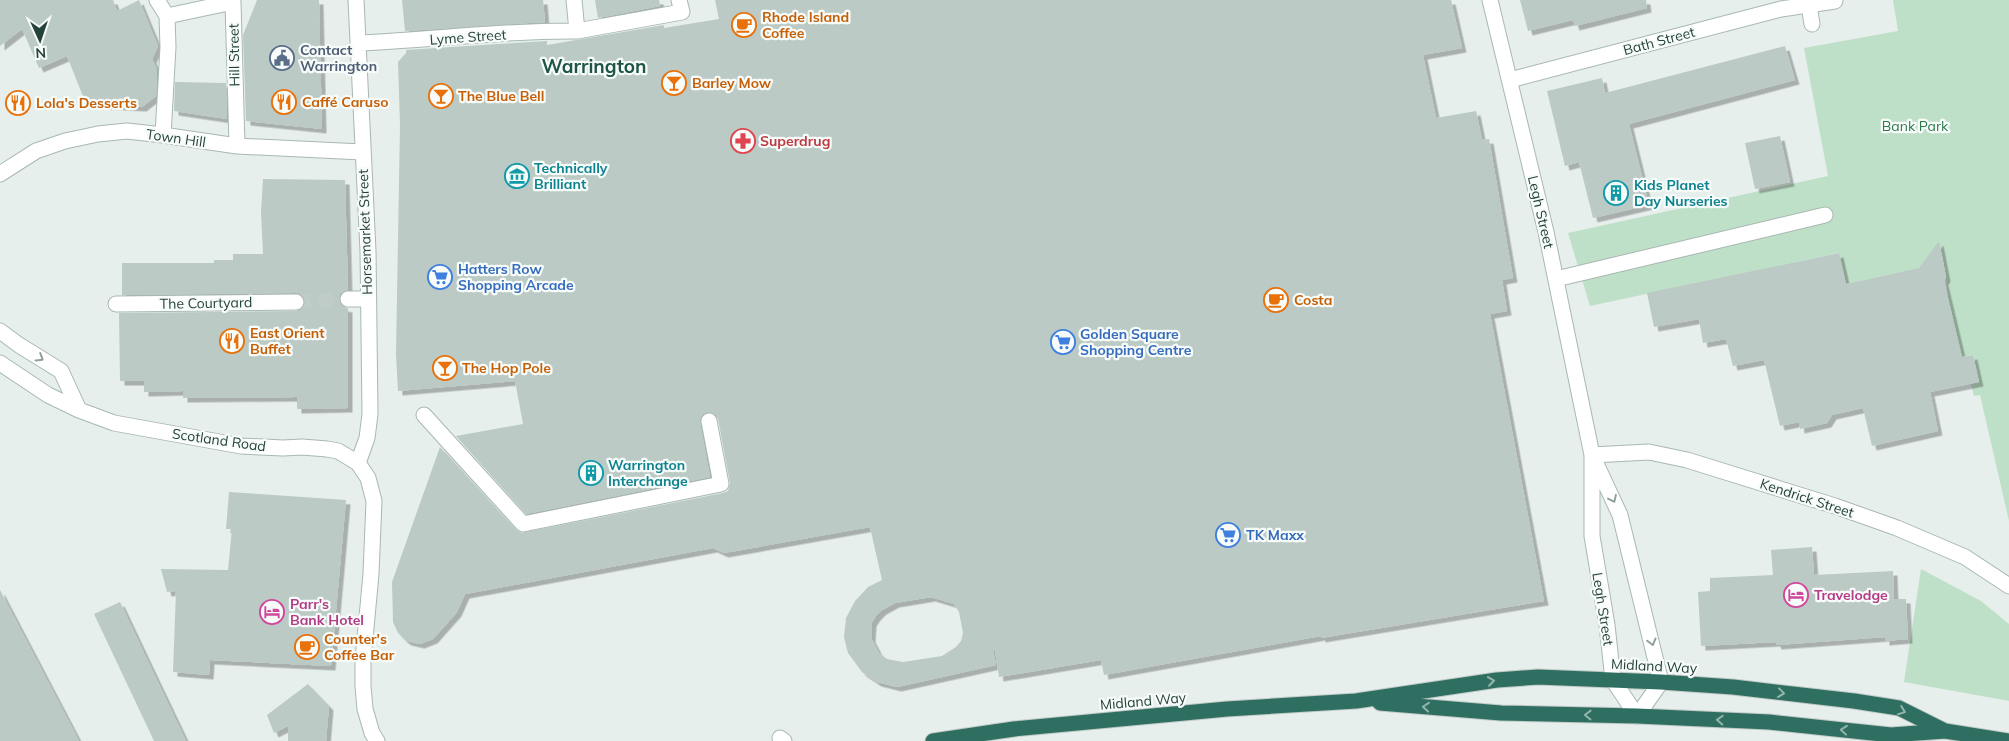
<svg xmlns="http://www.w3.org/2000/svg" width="2009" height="741" viewBox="0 0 2009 741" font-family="Mulish,sans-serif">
	<defs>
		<filter id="shadow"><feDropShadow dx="4.5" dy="4.5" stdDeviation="0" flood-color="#0004"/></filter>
	</defs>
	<rect width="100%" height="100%" fill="#e6efeb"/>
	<path fill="#bfe0c8" d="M1893,0h116v521l-29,-126 -6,1 -3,-12 8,-2 -6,-27 -12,2 -13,-57 -2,-23 -4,-24 -5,-2 -7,15 -84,18 -8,-31 -248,53 -22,-73 260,-57 -24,-128 94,-17z
		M1921,569l60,32 28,23v77l-105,-19z"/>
	<path fill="#bbcac4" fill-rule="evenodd" filter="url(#shadow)" d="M0,0h113l4,11 22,-11 19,46 -6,13 5,11 -1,26 -14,11 -56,-3 -19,-48 -28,12 -17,-39 -22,17z
		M257,0h62l3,129 -76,-8 -3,-86z
		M402,0h141l2,22 -140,9z
		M595,0h64l1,6 -62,12z
		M715,0h736l11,48 -39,7 13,63 40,-7 6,29 7,-1 24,139 -11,2 5,31 -17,3 54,287 -223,37v-2l-217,39 -3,-15 -102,17 -4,-27 -2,1 3,14 -99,22 -20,-5 -15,-10 -14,-19 -4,-16 2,-19 9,-17 13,-14 14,-7 -12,-53 -146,26 -11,-5 -248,46 -8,18 -24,27 -13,5 -13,-3 -4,-3 -5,-5 -5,-11 -1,-40 48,-135 76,83 5,3 202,-40 5,-2 2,-8 -12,-64 -2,-4 -8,-3 -5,2 -3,8 10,55 -184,37 -70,-78 67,-12 -8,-43 -117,10 -2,-37 4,-229 -2,-63 8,-9v-3l141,-9v4l117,-20v3l55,-9zM931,597l23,7 5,8 4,21 -2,8 -5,6 -14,9 -39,6 -16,-3 -8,-6 -8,-15 1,-16 4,-6 6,-6 13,-7z
		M1520,0h126l1,8 -72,18 -2,-6 -45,11z
		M1785,46l10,34 -166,44 20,81 -56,13 -14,-56 -14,4 -18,-75 55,-13 3,15z
		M175,82l51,1 1,36 -53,-8z
		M1780,136l10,46 -35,7 -10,-46z
		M263,179l82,1 3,110 -8,4 -1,5 4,8 5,1v100l-51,1v-12l-114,1v-7l-39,1v-11h-24l-1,-68 177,-2 8,-4v-9l-8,-5 -174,2v-32h92v-3h19v-6h30l-2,-42z
		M1939,241l7,36 -2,4 18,76 11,-2 6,27 -49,10 8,39 -66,15 -9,-38 -31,7 -5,8 -27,6 -1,-7 -19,4 -16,-66 -31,6 -7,-27 -23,4 -4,-24 -45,8 -7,-34 192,-40 7,31 73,-16z
		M229,492l117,8 -15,166 -121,-6 -1,15 -36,-3 3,-81 -9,1 -6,-23 67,1 4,-41h-6z
		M1812,547l2,28 79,-4 1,28h12l2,40 -23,2v-4l-108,8 -1,-3 -75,4 -3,-54 12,-1v-13l63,-3 -2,-25z
		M0,590l79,151h-79z
		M120,602l25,53 41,86h-32l-60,-127z
		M308,684l21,22 -3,35h-38v-15l-14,7 -7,-18z"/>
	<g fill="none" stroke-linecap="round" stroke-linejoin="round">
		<path stroke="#bfccc8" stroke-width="15" stroke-dasharray="15 8" stroke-linecap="butt" d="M296,302l52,-3"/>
		<defs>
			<path id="street" d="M157,0l10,16
				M356,0l12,251 2,163 -3,24 -9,25
				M574,0l3,31 105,-19 -3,-12
				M1490,0l56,232 46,223v81l15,89 6,55 24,36 24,-34 -41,-167 -28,-60
				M1809,5l3,19
				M359,43c72,-3 145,-13 218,-12
				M1510,80l271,-71 54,-8
				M163,135l5,-88 -1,-31 66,-14 4,144
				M0,174l36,-23 29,-10 33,-7 29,-3 36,4 74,11 125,6
				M1556,279l269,-64
				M348,299h20
				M116,304l180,-2
				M0,331l19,14 42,26 18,39
				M0,363l48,32 31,15 35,13 127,23 42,2 19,-1 25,2 11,2 20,12 10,15 6,23 -3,73 -8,86v26l2,23 7,24 5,8
				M424,415l99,109 198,-40 -12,-63
				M1592,455l57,-3 38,8 148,46 62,22 68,29 44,29
				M780,738l4,3"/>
			<path id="highway" d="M1380,703l121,10 136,3 132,6 122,13 54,-4 64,10
				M933,741l81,-12 213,-20 129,-8 141,-21 41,-3 123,5 72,5 121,14 45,7 46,23"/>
		</defs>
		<use href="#street" stroke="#a8b8b2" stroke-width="17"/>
		<use href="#highway" stroke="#c2cac8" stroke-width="17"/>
		<use href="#street" stroke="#fff" stroke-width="15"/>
		<use href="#highway" stroke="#2f6f62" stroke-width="15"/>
	</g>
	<defs><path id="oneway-chevron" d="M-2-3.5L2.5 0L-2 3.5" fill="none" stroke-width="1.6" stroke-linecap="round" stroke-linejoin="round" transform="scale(1.25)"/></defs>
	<g stroke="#92a09c">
		<use href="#oneway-chevron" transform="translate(40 358) rotate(32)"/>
		<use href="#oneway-chevron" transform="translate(1613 499) rotate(65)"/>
		<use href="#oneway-chevron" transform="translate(1652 642) rotate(75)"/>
	</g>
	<g stroke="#93b5ae">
		<use href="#oneway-chevron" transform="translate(1491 681) rotate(-8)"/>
		<use href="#oneway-chevron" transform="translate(1781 693) rotate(7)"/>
		<use href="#oneway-chevron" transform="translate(1426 707) rotate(-175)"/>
		<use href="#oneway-chevron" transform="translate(1902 711) rotate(21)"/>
		<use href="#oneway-chevron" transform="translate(1588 715) rotate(-179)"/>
		<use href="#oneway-chevron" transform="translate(1720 720) rotate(-177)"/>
		<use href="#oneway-chevron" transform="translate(1844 730) rotate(-174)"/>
	</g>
	<defs>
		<symbol id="cafe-ring" viewBox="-11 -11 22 22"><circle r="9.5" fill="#f7fbf9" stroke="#e8710a" stroke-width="1.5"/><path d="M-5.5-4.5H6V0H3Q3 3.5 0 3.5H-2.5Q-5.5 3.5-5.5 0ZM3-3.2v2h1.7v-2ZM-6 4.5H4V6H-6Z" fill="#e8710a"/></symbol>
		<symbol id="civic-ring" viewBox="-11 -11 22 22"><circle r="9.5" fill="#f7fbf9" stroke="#5c6f8a" stroke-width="1.5"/><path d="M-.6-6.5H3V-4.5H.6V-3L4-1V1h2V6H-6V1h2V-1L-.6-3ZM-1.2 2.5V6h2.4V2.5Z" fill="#5c6f8a"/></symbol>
		<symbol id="bar-ring" viewBox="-11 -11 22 22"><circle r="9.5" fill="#f7fbf9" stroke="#e8710a" stroke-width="1.5"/><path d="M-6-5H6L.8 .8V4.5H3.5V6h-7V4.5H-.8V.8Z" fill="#e8710a"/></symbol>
		<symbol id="restaurant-ring" viewBox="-11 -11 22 22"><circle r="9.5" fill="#f7fbf9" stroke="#e8710a" stroke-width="1.5"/><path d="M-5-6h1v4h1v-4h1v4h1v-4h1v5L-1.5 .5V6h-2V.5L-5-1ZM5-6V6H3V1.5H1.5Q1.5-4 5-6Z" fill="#e8710a"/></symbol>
		<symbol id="pharmacy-ring" viewBox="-11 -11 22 22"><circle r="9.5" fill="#f7fbf9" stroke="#e0444e" stroke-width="1.5"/><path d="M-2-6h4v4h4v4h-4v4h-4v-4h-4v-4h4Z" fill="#e0444e"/></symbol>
		<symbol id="museum-ring" viewBox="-11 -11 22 22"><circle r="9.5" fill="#f7fbf9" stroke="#0f9aa8" stroke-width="1.5"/><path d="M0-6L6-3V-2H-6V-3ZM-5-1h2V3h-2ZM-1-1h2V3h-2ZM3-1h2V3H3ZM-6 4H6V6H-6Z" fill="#0f9aa8"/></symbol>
		<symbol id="building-ring" viewBox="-11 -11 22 22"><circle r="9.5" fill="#f7fbf9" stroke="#0f9aa8" stroke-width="1.5"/><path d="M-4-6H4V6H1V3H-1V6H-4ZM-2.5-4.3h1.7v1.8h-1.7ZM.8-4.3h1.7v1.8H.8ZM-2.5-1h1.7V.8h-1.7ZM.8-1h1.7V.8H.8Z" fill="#0f9aa8"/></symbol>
		<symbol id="supermarket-ring" viewBox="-11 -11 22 22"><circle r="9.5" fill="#f7fbf9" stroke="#3f7fe0" stroke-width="1.5"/><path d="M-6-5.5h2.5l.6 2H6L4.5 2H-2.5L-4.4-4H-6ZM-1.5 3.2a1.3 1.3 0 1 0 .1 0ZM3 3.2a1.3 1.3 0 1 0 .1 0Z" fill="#3f7fe0"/></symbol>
		<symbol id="hotel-ring" viewBox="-11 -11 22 22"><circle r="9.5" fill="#f7fbf9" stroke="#d1479c" stroke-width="1.5"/><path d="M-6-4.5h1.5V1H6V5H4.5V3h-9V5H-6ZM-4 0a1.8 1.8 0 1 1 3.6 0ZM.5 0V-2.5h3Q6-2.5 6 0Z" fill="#d1479c"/></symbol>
	</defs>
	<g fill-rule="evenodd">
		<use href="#cafe-ring" x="730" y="11" width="28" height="28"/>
		<use href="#civic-ring" x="268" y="44" width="28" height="28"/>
		<use href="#bar-ring" x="660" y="69" width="28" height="28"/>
		<use href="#bar-ring" x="427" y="82" width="28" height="28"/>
		<use href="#restaurant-ring" x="270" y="88" width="28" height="28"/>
		<use href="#restaurant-ring" x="4" y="89" width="28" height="28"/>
		<use href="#pharmacy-ring" x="729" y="127" width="28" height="28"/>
		<use href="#museum-ring" x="503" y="162" width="28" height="28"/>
		<use href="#building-ring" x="1602" y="179" width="28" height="28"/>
		<use href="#supermarket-ring" x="426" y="263" width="28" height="28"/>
		<use href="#cafe-ring" x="1262" y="286" width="28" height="28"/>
		<use href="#restaurant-ring" x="218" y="327" width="28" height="28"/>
		<use href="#supermarket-ring" x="1049" y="328" width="28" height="28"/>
		<use href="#bar-ring" x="431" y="354" width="28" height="28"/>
		<use href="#building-ring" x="577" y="459" width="28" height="28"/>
		<use href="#supermarket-ring" x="1214" y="521" width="28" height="28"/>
		<use href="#hotel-ring" x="1782" y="581" width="28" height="28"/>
		<use href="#hotel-ring" x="258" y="598" width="28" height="28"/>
		<use href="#cafe-ring" x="293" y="633" width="28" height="28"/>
	</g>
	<g text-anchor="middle" stroke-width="4.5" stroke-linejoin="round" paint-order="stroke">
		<g font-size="14" font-weight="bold" fill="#c56008" stroke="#f7fbf9" text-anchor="start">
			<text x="762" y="22">Rhode Island<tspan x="762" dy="16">Coffee</tspan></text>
			<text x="692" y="88">Barley Mow</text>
			<text x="458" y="101">The Blue Bell</text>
			<text x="302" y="107">Caffé Caruso</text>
			<text x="36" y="108">Lola's Desserts</text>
			<text x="1294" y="305">Costa</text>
			<text x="250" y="338">East Orient<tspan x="250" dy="16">Buffet</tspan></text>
			<text x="462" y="373">The Hop Pole</text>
			<text x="324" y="644">Counter's<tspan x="324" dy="16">Coffee Bar</tspan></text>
		</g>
		<g font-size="14" fill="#24423a" stroke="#f7fbf9">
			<text transform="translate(468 37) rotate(-4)" y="5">Lyme Street</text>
			<text transform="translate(1659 41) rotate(-15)" y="5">Bath Street</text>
			<text transform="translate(234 55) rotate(-91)" y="5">Hill Street</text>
			<text transform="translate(176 138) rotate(8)" y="5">Town Hill</text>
			<text transform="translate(1541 212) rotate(77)" y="5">Legh Street</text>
			<text transform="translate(365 232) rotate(-92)" y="5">Horsemarket Street</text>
			<text transform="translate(206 303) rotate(-1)" y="5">The Courtyard</text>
			<text transform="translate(219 440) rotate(8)" y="5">Scotland Road</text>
			<text transform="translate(1807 498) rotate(18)" y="5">Kendrick Street</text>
			<text transform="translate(1603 609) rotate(81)" y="5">Legh Street</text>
			<text transform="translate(1654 666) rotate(3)" y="5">Midland Way</text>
			<text transform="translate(1143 701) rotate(-5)" y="5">Midland Way</text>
		</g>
		<g font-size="14" font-weight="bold" fill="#4e5e75" stroke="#f7fbf9" text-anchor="start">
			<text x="300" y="55">Contact<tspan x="300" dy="16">Warrington</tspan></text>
		</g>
		<g font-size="14" fill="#2d7a4b" stroke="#f7fbf9">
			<text x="1915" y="131">Bank Park</text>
		</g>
		<g font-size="14" font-weight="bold" fill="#be3a42" stroke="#f7fbf9" text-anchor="start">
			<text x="760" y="146">Superdrug</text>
		</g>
		<g font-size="14" font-weight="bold" fill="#0d838f" stroke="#f7fbf9" text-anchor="start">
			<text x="534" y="173">Technically<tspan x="534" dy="16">Brilliant</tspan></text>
			<text x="1634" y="190">Kids Planet<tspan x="1634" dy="16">Day Nurseries</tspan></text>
			<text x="608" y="470">Warrington<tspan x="608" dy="16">Interchange</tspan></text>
		</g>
		<g font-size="14" font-weight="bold" fill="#366cbe" stroke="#f7fbf9" text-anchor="start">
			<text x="458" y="274">Hatters Row<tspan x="458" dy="16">Shopping Arcade</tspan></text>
			<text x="1080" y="339">Golden Square<tspan x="1080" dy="16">Shopping Centre</tspan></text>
			<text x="1246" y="540">TK Maxx</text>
		</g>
		<g font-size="14" font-weight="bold" fill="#b23c85" stroke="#f7fbf9" text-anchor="start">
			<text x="1814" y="600">Travelodge</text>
			<text x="290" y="609">Parr's<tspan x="290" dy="16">Bank Hotel</tspan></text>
		</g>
		<g font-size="19" font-weight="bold" fill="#1f5548" stroke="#f7fbf9">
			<text x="594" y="73">Warrington</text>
		</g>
	</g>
	<g transform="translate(40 40) rotate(177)" stroke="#f7fbf9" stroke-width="4" paint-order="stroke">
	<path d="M0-4L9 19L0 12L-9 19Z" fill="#24423a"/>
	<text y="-8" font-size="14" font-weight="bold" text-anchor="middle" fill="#24423a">N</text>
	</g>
</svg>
